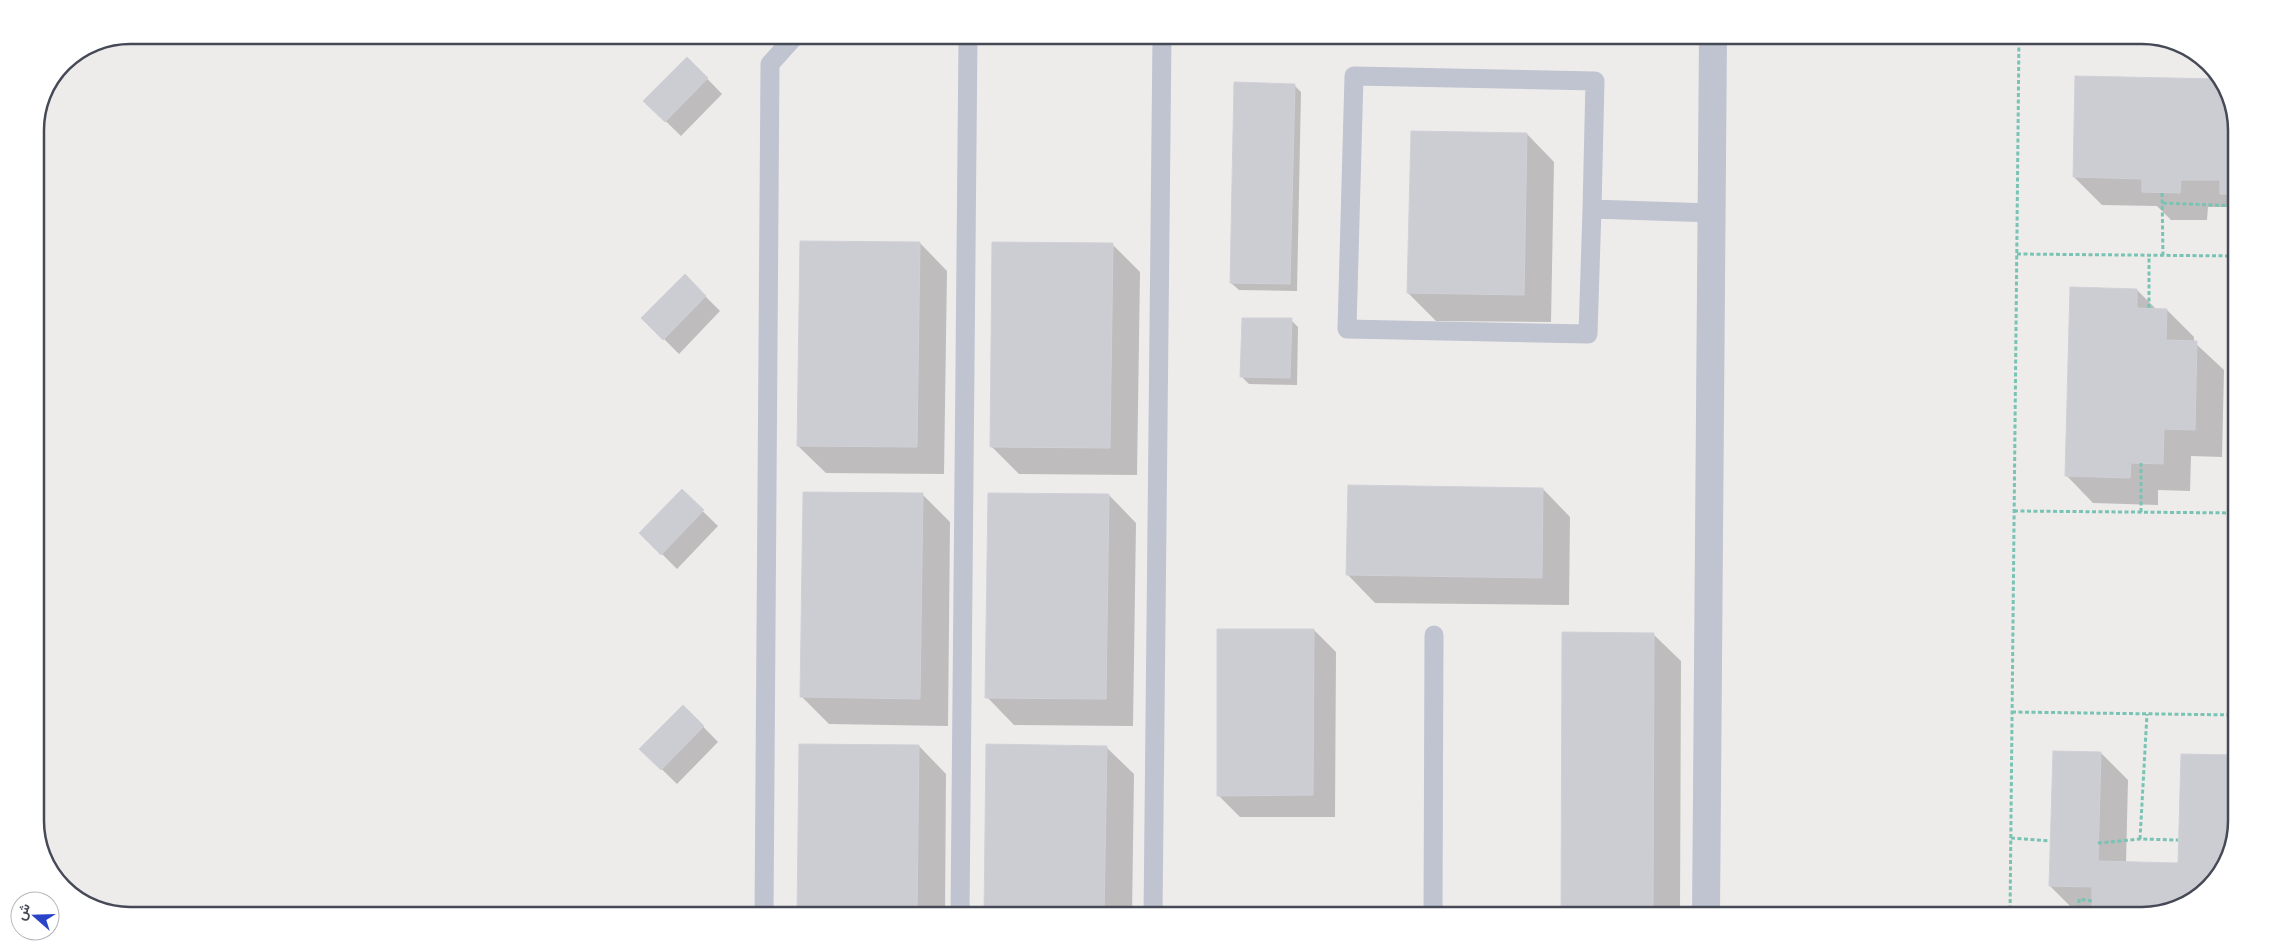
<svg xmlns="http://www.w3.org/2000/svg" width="2272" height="951" viewBox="0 0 2272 951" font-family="Helvetica,Vazirmatn,sans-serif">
	<rect width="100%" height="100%" fill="#eeeceb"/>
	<path fill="#0003" d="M687,58l35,36 -41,42 -36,-35z
		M1294,85l7,7 -4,199 -58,-1 -8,-7z
		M2237,124v85l-2,-2h-27l-1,13h-36l-14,-14 -55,-1 -28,-28z
		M1527,134l27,28 -3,160 -115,-1 -28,-28z
		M920,243l27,28 -3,203 -118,-1 -28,-27z
		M1112,244l28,28 -3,203 -118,-1 -28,-28z
		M685,276l35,35 -41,43 -36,-36z
		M2137,290l19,19 11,1 27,27v5l30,28 -2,87 -31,-1 -1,35 -32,-1v15l-65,-2 -27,-28z
		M1291,320l7,7 -1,58 -48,-1 -7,-7z
		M1543,489l27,28 -1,88 -194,-2 -27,-28z
		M682,491l36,35 -41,43 -36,-36z
		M923,495l27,27 -2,204 -119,-2 -28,-28z
		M1109,495l27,28 -3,203 -119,-1 -27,-28z
		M1314,630l22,22 -1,165h-95l-22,-22z
		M1653,634l28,27 -1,255h-118z
		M683,706l35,36 -41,42 -36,-35z
		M919,746l27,28 -1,142h-147z
		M1106,747l28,27 -2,142h-147z
		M2101,753l27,27 -2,83 53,2 58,-108v64l-7,36 -35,43 -53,16h-45l-2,-2h-17l-28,-28z"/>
	<path fill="#ccccd3" stroke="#d0d0d7" d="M687,57l21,21 -43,44 -22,-21z
		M2075,76l145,3 17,45v70h-17v-14h-39l-1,13 -38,-1v-13l-69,-2z
		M1234,82l61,2 -5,200 -60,-1z
		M1411,131l116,2 -3,162 -117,-2z
		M800,241l120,1 -3,205 -120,-1z
		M992,242l121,1 -3,205 -120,-1z
		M685,274l21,22 -43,44 -22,-22z
		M2070,287l67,2v19l30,1 -1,31 31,1 -2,89 -31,-1 -1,35 -32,-1 -1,15 -65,-2z
		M1242,318h50l-2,60 -50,-1z
		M1348,485l195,3 -1,90 -196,-3z
		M682,489l22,21 -43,45 -22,-22z
		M803,492l120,1 -3,206 -120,-2z
		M988,493l121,1 -3,205 -121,-1z
		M1217,629h97l-1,166 -96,1z
		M1562,632l92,1 -1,283h-92z
		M683,705l21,21 -43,44 -22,-21z
		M799,744l120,1 -2,171h-120z
		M986,744l121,2 -3,170h-120z
		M2053,751l48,1 -3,109 80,2 3,-109 55,1 -2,83 -4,19 -30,37h-17v9l-34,11 -57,-2v-25l-43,-1z
		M1208,910l49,1v5h-49z"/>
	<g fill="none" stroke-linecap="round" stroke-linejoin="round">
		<path stroke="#78c3b3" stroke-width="3" stroke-dasharray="4 2.5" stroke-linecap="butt" d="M2162,193l1,62
			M2163,203l74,3
			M2017,254l220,2
			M2149,308v-53
			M2014,511l223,2
			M2141,512v-49
			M2012,712l225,3
			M2011,838l39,3
			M2140,839l7,-125
			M2098,843l42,-4 38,1
			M2183,903h1
			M2010,916l9,-881
			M2079,916v-17l13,2"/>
		<path stroke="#c0c4d0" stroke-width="19" d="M1592,209l3,-128 -241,-5 -7,253 241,5 4,-125 120,4
			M764,916l6,-852 26,-29
			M960,916l8,-881
			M1153,916l9,-881
			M1433,916l1,-281"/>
		<path stroke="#c0c4d0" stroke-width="28" d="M1706,916l7,-881"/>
	</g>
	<path d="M0 0H2272V951H0ZM130 44H2142A86 86 0 0 1 2228 130V821A86 86 0 0 1 2142 907H130A86 86 0 0 1 44 821V130A86 86 0 0 1 130 44Z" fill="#fff" fill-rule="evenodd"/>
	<path fill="none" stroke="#464a57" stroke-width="2.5" d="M130 44H2142A86 86 0 0 1 2228 130V821A86 86 0 0 1 2142 907H130A86 86 0 0 1 44 821V130A86 86 0 0 1 130 44Z"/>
	<g transform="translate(35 916) rotate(290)"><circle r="24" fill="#ffffff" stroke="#b5b7bc"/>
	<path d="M0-4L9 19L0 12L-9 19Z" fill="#2a43c9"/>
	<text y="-8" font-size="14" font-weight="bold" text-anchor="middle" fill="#464a57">ش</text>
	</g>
</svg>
